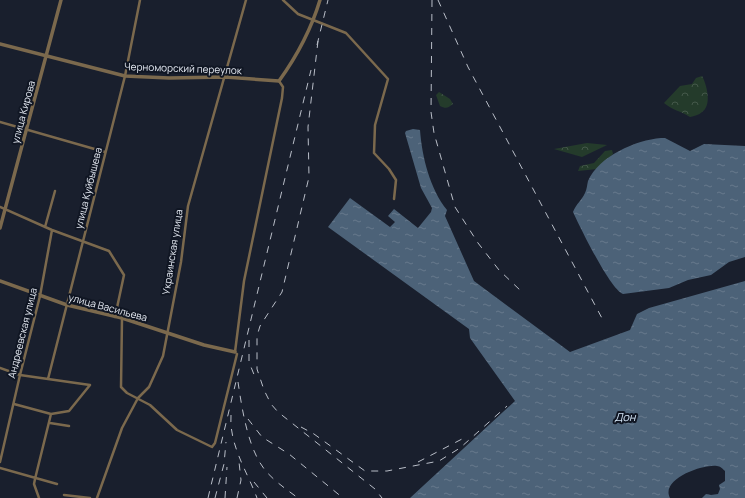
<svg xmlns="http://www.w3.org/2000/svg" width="745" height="498" viewBox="0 0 745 498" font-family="Manrope,sans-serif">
	<defs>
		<pattern id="forest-crowns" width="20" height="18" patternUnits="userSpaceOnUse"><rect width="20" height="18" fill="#243b2b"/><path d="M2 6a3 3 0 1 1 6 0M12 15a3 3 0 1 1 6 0" fill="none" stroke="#44584a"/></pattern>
		<pattern id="water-ripples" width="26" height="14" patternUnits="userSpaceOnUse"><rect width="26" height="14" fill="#4c6278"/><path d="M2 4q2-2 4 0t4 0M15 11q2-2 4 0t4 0" fill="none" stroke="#66798c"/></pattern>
	</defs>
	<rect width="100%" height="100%" fill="#191f2d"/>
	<path fill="url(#forest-crowns)" d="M702,76c5,9 10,29 0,36 -3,3 -8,4 -12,5 -9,-6 -18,-7 -26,-14l16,-17 12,-2 4,-6z
		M439,92l11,7 3,5c-5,4 -7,5 -13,2l-4,-11z
		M587,143l20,2 -25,12 -28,-8z
		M612,150l1,4 -16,15 -19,2 2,-5 14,-3 11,-12z"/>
	<path fill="url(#water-ripples)" d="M413,129l7,1c2,27 10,59 27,80l-2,6 29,65 96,71 60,-22 7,-16 12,-6 96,-27v217h-43l4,-4 5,1 7,-1 2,-5 -1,-4 6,-4v-10c-2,-2 -5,-5 -8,-5 -14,-2 -57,13 -47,32h-260l105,-97 -45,-63 -1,-9 -141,-102 22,-29 40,29 5,-5 -7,-6 6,-7 24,19 13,-16 1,-4 -11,-20 -16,-55 1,-2z
		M661,138h4l25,13 14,-7 41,2v111l-16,5 -18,13 -23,5 -19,8 -46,6c-13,-5 -43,-67 -50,-82 3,-8 9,-12 12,-19 2,-4 2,-8 3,-12 11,-25 48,-41 73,-43z"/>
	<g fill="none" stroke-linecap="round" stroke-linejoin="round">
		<path stroke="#7b694d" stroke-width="2.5" d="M283,0l15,14 48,19 42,46 -13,46 -1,28 15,16 7,11 -2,19
			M0,122l105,30
			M0,207l52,23 57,21 15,24 -9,42
			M45,227l10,-36
			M122,318l-1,69 6,6 23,12 27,25 35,17 3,-4 22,-89
			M235,352l9,-71 38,-183 1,-11 -4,-6
			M0,368l20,7 70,10 -21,26 -18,3 -16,65 -1,5 5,14
			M48,379l77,-303 15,-76
			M14,404l37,10
			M50,423l19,3
			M0,462l20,-87 20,-79 12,-66
			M0,468l57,16
			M64,495l26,3
			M97,498l25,-70 16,-30 11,-11 14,-31 18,-94 7,-56 58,-206"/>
		<path stroke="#7b694d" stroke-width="3.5" d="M0,44l125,32 44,2 56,-1 54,4c18,-25 32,-51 41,-81
			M0,228l61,-228
			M0,281l67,24 55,13 82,27 31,7"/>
		<path stroke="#b9bec8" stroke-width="1" stroke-dasharray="7 7" stroke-linecap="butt" d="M432,0l-1,112 3,21 15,53 6,21 23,36 21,27 22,21
			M438,0l30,67 136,255
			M318,41l-10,86 1,50 -27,115 -22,34 -3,10v33l7,21 7,14 7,8 97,77 7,9
			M317,45l11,-45
			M249,340v22l6,15
			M238,382c4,27 10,67 27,88 9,11 21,19 33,28
			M231,415c-2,30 16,56 26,83
			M248,419l14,18 27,17 54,44
			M301,427l13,7 51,37h22l52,-10 21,-13 47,-42
			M418,462l44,-23
			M254,482l13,16
			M208,498l103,-428
			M215,498l9,-34 2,-22
			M225,498l2,-31
			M237,498l4,-18 -2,-18"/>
	</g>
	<g text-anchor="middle" stroke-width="4" stroke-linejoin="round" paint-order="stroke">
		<g font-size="10" fill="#e5eaf3" stroke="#101623">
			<text transform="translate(183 68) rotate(2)" y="4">Черноморский переулок</text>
			<text transform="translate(23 112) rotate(-75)" y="4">улица Кирова</text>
			<text transform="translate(88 188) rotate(-76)" y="4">улица Куйбышева</text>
			<text transform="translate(172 252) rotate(-81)" y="4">Украинская улица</text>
			<text transform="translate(108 307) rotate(15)" y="4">улица Васильева</text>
			<text transform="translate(22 333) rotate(-76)" y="4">Андреевская улица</text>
		</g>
		<g font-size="11" font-style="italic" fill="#d5e6f7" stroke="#101623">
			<text x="625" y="421">Дон</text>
		</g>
	</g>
</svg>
